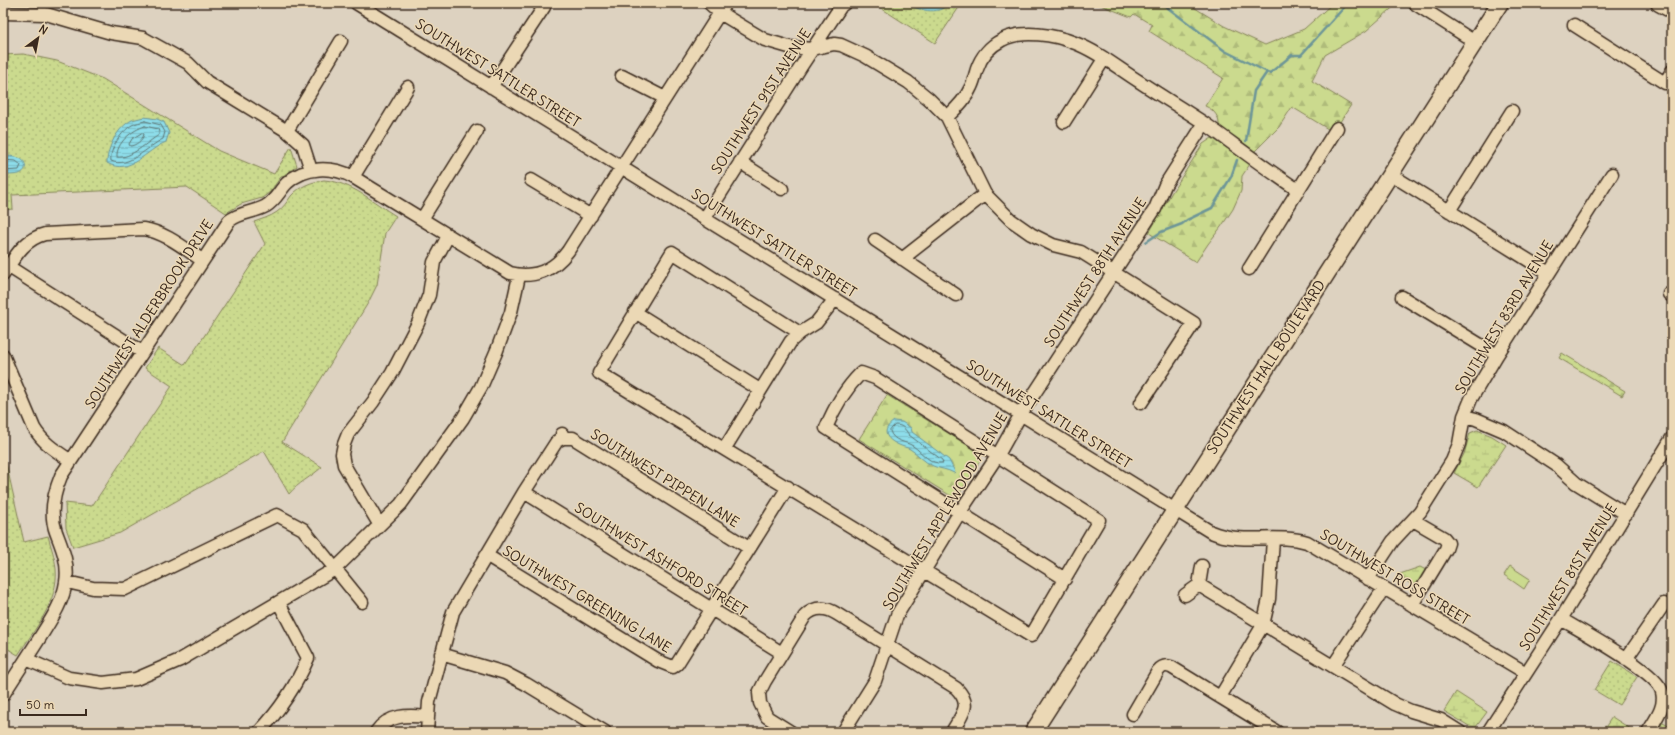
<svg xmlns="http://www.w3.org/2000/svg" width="1675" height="735" viewBox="0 0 1675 735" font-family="Delius,sans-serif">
	<defs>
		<pattern id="grass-dots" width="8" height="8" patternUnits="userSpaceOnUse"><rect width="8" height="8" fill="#cbda8e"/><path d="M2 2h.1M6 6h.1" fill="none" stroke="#afbb7a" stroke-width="1.8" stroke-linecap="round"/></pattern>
		<pattern id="forest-firs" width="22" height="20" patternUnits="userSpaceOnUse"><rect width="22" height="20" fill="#cbda8e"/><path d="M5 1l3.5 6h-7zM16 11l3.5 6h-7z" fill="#afbb7a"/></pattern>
		<pattern id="wetland-marsh" width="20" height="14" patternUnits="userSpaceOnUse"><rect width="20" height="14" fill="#cbda8e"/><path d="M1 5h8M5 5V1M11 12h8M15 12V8" fill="none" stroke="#afbb7a"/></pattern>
		<pattern id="water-rules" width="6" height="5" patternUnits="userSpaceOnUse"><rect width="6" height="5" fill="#8dddea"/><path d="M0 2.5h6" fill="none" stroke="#7bbec8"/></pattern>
	</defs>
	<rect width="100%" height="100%" fill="#ddd2c0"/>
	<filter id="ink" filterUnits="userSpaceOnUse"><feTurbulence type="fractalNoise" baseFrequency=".025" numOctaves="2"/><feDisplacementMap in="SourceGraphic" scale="8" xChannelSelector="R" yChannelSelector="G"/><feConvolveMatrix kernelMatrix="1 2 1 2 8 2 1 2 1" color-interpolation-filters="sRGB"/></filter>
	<g filter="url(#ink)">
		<path fill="url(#grass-dots)" stroke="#838256" d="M873,3h89l-27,40z
			M23,54l34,7 46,18 116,72 55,23 17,-27 6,19 -17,12 -10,14 -8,6 -21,6 -15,9 -39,-26 -175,8 1,14 -10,1v-155z
			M324,180c27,2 49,22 72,36l-11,17 -8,52 -9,18 -86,139 40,25c-11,10 -24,16 -33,27l-25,-43 -144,82 -47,14 -7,-19 -1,-25 27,3 80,-120 -27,-18 13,-20 27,17 80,-121 -11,-22c8,-3 16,-5 23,-10 6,-4 10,-10 14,-16 9,-10 20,-14 33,-16z
			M3,458l4,9 17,75 24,-6c3,11 7,21 8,33 3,32 -22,61 -38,86l-15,-9z
			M1612,661l25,16 -18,28 -25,-15z
			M1663,722l9,5v5h-15z"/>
		<path fill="url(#forest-firs)" stroke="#838256" d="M1095,3h92l37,23 41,19 39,-16 29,-26h65l-32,28 -41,24 -13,26 39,24 -13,20 -5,-3 -5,7 -36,-22 -13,20 -25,25 -35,-24c1,-10 -4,-18 -14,-22l18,-28 -74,-47 3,-6 -18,-11 -3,3z
			M1212,138l38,26 -8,12 -1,15 -8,18 -12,18 -13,17 -12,18 -47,-29 23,-41 31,-48z
			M1562,353l63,38 -3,5 -63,-38z
			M887,395l93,58v8l-22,35h-7l-92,-57z"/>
		<path fill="url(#wetland-marsh)" stroke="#838256" d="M1477,430l15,6 14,9 -28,42 -24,-14 10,-19 6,-21z
			M1420,567l6,3 -10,17 -19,-12z
			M1456,692l31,20 -11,15 -7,-1 -25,-15z
			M1612,717l22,14v1h-32z"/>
		<path fill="#cbda8e" stroke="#838256" d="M1510,566l20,13 -6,10 -20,-14z"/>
		<path fill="url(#water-rules)" stroke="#6c9598" d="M905,3h43c-8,14 -33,6 -43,0z
			M144,117l13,2 7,3 5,11 -3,9c-20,8 -36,34 -59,21 0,-16 11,-36 25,-43 4,-1 8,-2 12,-3z
			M3,156c5,0 11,0 16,2 8,3 9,13 0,16 -5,1 -11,1 -16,1z
			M894,421l8,1 9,6 1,4 37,28 6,12 -1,1c-7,-4 -14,-4 -21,-7 -9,-4 -15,-12 -23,-17 -4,-2 -7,-2 -11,-4 -14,-6 -18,-15 -5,-24z"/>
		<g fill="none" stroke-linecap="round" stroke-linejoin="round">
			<path stroke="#5c7270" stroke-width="1" d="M145,121l16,4 4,7 -2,7c-15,7 -34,30 -52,22 -2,-12 11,-30 21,-36 4,-2 9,-3 13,-4z
				M145,126l13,3 1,3v3c-12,7 -28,24 -42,22 -1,-14 15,-27 28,-31z
				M142,133l2,1c-1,6 -9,12 -14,12l-1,-2 3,-5z
				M3,160l13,1 5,4 -2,5 -16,1
				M895,425c8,0 10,4 14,10l33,25 1,3c-13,2 -21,-11 -30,-17 -8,-5 -20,-4 -23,-15z"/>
			<path stroke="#6c9598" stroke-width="2.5" d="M1159,3l5,2 61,46 42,21
				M1246,141l8,-50 13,-19 3,1 22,-18h9l47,-52
				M1146,242l15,-10 21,-8 5,-4 25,-12 19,-31 6,-17"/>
			<defs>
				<path id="minor" d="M356,3l855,529c31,13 65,1 96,10l219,131
					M709,3l11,10 45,27 24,7 23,2 22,-5 7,1 24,11 43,26 21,17 18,18 38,77 26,26 20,14 22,11 28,7 113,71 -53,80
					M1414,3l61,39
					M3,13l43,1 65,19 32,5 45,25 19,19 80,49 16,14 8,25
					M1574,25l91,58 7,-12
					M622,76l43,22
					M491,87l53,-80v-4
					M947,117c10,-9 19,-18 24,-30 3,-6 4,-12 6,-18 4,-12 13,-23 25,-29 19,-11 54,-5 73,3 24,9 44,26 65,39 21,14 43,27 64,41 31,22 62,46 94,67
					M1064,122l40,-63
					M287,131l54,-90
					M740,162l42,27
					M1390,174l159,99
					M353,177l55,-90
					M531,180l60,36
					M1449,211l63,-100
					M705,218l97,-153 39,-59 4,-3
					M422,219l55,-88
					M875,240l81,55
					M902,259l83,-65
					M3,263l139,89
					M1249,269l88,-141
					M3,275c11,-17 21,-36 42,-41l98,-5c22,3 41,19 59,31
					M1669,294l3,2
					M1402,297l95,58
					M635,312l125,78
					M800,333l-128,-81 -73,121 432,263 68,-116 -224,-142 -14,-5c-15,15 -27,35 -35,55l239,151
					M3,355l31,73c9,15 22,23 37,33
					M1464,416l12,3 28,12 52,34 20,18 50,31
					M563,438h10l176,110
					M725,448l66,-107 9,-8 16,-10 19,-24
					M524,492l258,161
					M379,524l-35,-59 -2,-11 2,-10 4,-10 25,-32 19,-29 26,-50 11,-28 5,-33 14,-26
					M486,555l172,106 15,6 4,-3 111,-177
					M1368,579l25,-38 27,-29 32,-51 7,-17 5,-28 7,-17 26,-44 115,-181
					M67,582l26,6 32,1 152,-74 26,14 59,73
					M1199,585l196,119 16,7 30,9 19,12
					M1185,595l14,-10 3,-19
					M1412,605l34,-56 2,-6 -4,-5 -31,-18
					M1561,619c20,12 97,53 101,73 4,15 -7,28 -14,40
					M441,654l64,19 21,11 79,48
					M26,659l43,19 34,5 33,-4 44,-19 155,-91 66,-65 62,-86 18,-31 16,-37 14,-38 8,-36
					M1626,659l38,-55
					M1333,666l51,-78
					M3,695c12,-19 24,-37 36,-56 11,-18 24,-36 27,-57 3,-19 -4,-34 -10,-50 -7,-19 -2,-39 5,-56l168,-255c11,-9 24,-8 37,-15 10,-6 13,-15 21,-23 18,-17 45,-17 66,-6l157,96c24,6 44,-3 58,-22l158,-248
					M1220,697l43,-72 6,-26 4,-60
					M1133,714l25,-43c4,-5 7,-6 13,-4l106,65
					M259,732c21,-22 37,-46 49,-74l-29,-55
					M376,732c12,-18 32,-17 51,-15
					M427,732l2,-30 24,-90 71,-120 33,-51 6,-3 -1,-4
					M791,732l-24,-15 -7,-14 -1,-10 6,-12 40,-65c10,-10 21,-9 32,-2l119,74c17,17 6,26 -4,44
					M843,732l32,-51 22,-66 63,-103 38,-57 23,-41 134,-205 10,-24 39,-61
					M1488,732l73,-113 111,-181"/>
				<path id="major" d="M1659,3l13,7
					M1033,732l467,-729"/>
			</defs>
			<use href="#minor" stroke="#3b2a1e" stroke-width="15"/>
			<use href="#major" stroke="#3b2a1e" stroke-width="19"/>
			<use href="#minor" stroke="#ebd8b5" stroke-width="12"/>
			<use href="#major" stroke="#ebd8b5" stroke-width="16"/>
		</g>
	</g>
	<g text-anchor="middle" stroke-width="3" stroke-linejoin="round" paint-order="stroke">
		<g font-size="14" fill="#3b2a1e" stroke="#ebd8b5">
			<text transform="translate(498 73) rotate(32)" y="5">SOUTHWEST SATTLER STREET</text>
			<text transform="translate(761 101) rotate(-57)" y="5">SOUTHWEST 91ST AVENUE</text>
			<text transform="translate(774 243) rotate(32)" y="5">SOUTHWEST SATTLER STREET</text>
			<text transform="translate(1095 272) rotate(-57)" y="5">SOUTHWEST 88TH AVENUE</text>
			<text transform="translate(149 314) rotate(-57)" y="5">SOUTHWEST ALDERBROOK DRIVE</text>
			<text transform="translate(1504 317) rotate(-59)" y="5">SOUTHWEST 83RD AVENUE</text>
			<text transform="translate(1266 367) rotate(-57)" y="5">SOUTHWEST HALL BOULEVARD</text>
			<text transform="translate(1049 414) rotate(32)" y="5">SOUTHWEST SATTLER STREET</text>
			<text transform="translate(665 478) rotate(32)" y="5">SOUTHWEST PIPPEN LANE</text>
			<text transform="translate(945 511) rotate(-59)" y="5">SOUTHWEST APPLEWOOD AVENUE</text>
			<text transform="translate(661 559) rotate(32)" y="5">SOUTHWEST ASHFORD STREET</text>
			<text transform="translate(1395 577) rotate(31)" y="5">SOUTHWEST ROSS STREET</text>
			<text transform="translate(1568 577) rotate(-58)" y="5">SOUTHWEST 81ST AVENUE</text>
			<text transform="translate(587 599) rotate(31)" y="5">SOUTHWEST GREENING LANE</text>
		</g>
	</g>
	<rect width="1675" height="735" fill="none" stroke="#ebd8b5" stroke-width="16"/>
	<rect x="8" y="8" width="1659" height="719" fill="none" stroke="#3b2a1e" stroke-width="1.5" filter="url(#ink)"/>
	<g transform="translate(38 38) rotate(32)" stroke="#ebd8b5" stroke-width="3" paint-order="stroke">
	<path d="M0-3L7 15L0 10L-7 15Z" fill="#3b2a1e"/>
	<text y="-6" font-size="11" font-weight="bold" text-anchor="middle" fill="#3b2a1e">N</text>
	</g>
	<path d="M20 709v6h66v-6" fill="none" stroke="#3b2a1e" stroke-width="2"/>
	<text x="26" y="709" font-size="12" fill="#3b2a1e" stroke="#ebd8b5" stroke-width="3" paint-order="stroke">50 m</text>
</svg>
